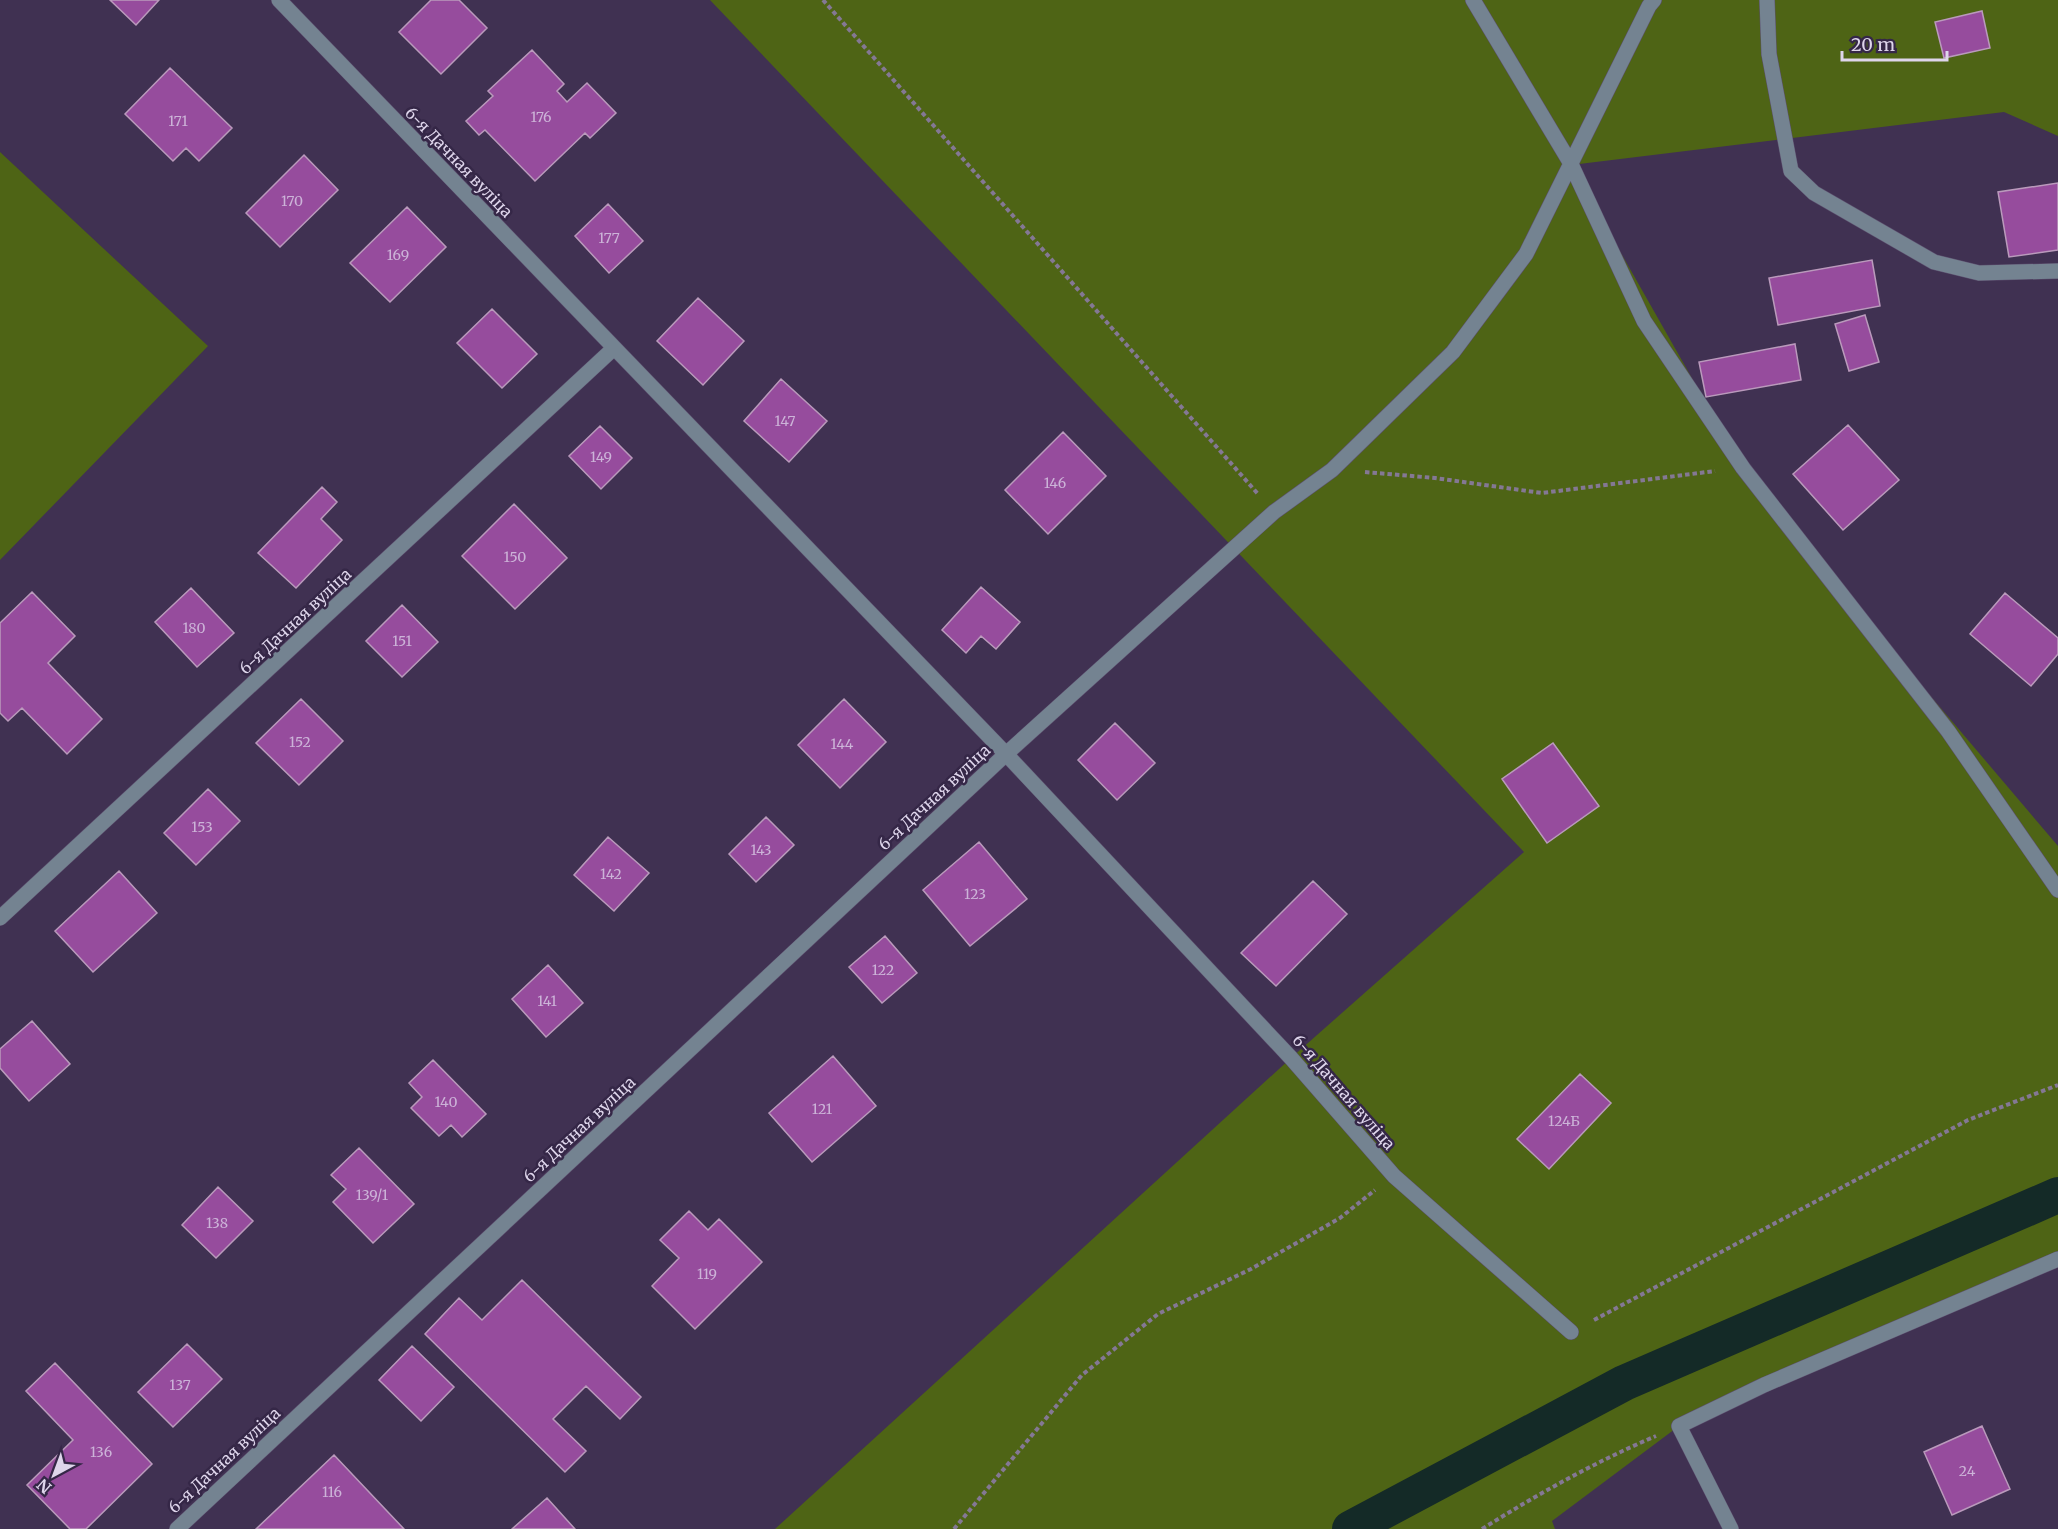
<svg xmlns="http://www.w3.org/2000/svg" width="2058" height="1529" viewBox="0 0 2058 1529" font-family="Merriweather,serif">
	<rect width="100%" height="100%" fill="#403152"/>
	<path fill="#4e6415" d="M710,0h1348v136l-54,-24 -433,53 172,303 55,72 260,306v413l-379,167 -127,95 3,8h-780l516,-471 233,-206z
		M0,152l208,194 -208,214z"/>
	<g fill="none" stroke-linecap="round" stroke-linejoin="round">
		<path stroke="#142a27" stroke-width="36" d="M1350,1529l274,-146 434,-188"/>
	</g>
	<path fill="#964c9d" stroke="#ba9abc" stroke-width="1.5" d="M110,0h49l-23,25z
		M431,0h28l28,28 -46,46 -42,-42z
		M1982,11l8,37 -46,10 -9,-36z
		M532,50l32,34 -7,7 10,11 20,-19 29,30 -26,25 -5,-5 -50,48 -50,-51 -6,5 -13,-14 27,-25 -5,-5z
		M170,68l62,60 -33,33 -13,-13 -13,13 -48,-47z
		M304,155l34,35 -58,57 -34,-34z
		M2058,183v67l-49,7 -11,-65z
		M608,204l35,37 -34,32 -34,-37z
		M407,207l39,40 -56,55 -40,-39z
		M1872,260l8,46 -102,19 -9,-47z
		M698,298l46,43 -41,44 -46,-44z
		M492,309l45,45 -35,34 -45,-45z
		M1865,315l14,47 -30,9 -14,-47z
		M1795,344l6,36 -95,17 -7,-35z
		M781,379l46,42 -38,41 -45,-41z
		M1848,425l51,55 -56,50 -50,-56z
		M600,426l32,32 -31,31 -32,-33z
		M1063,432l43,44 -58,58 -43,-44z
		M322,487l15,15 -16,17 21,21 -46,48 -38,-35z
		M514,504l53,54 -52,51 -53,-53z
		M981,587l39,35 -24,27 -15,-13 -15,17 -24,-23z
		M191,588l43,45 -37,34 -42,-45z
		M32,592l43,44 -27,27 54,56 -35,35 -45,-46 -14,13 -8,-8v-90z
		M2005,593l53,45v16l-27,32 -61,-52z
		M402,605l36,37 -36,35 -36,-36z
		M301,699l42,42 -44,44 -43,-42z
		M844,699l42,43 -46,46 -42,-43z
		M1115,723l40,40 -38,37 -39,-40z
		M1553,743l46,63 -52,37 -45,-64z
		M208,789l32,32 -44,44 -32,-32z
		M766,817l28,28 -38,37 -27,-28z
		M608,837l41,36 -35,38 -40,-36z
		M979,842l48,57 -57,47 -47,-56z
		M119,871l38,42 -64,59 -38,-41z
		M1313,881l34,33 -71,72 -35,-33z
		M885,936l32,37 -35,30 -33,-36z
		M548,965l35,38 -37,34 -34,-38z
		M32,1021l38,43 -41,37 -29,-33v-19z
		M833,1056l43,50 -64,56 -43,-49z
		M433,1060l53,54 -24,23 -11,-12 -12,11 -28,-28 11,-11 -13,-14z
		M1580,1074l31,29 -62,66 -32,-30z
		M359,1148l55,56 -41,39 -40,-41 13,-13 -15,-14z
		M218,1187l35,34 -37,37 -34,-33z
		M689,1211l19,19 11,-11 43,43 -67,67 -43,-43 27,-28 -19,-18z
		M522,1280l119,117 -21,22 -34,-33 -33,33 33,32 -21,21 -140,-138 34,-36 23,22z
		M187,1344l35,35 -49,48 -35,-35z
		M412,1346l42,41 -33,34 -42,-41z
		M55,1363l97,101 -66,65h-16l-43,-44 46,-45 -47,-49z
		M1982,1426l28,63 -58,26 -28,-63z
		M334,1455l70,74h-148z
		M547,1498l28,31h-63z"/>
	<g fill="none" stroke-linecap="round" stroke-linejoin="round">
		<defs>
			<path id="minor" d="M279,0l727,754 285,304 103,118 177,156
				M1473,0l98,164 73,157 99,147 205,263 110,159
				M1767,0l2,54 22,117 23,22 120,69 45,11 79,-2
				M0,918l613,-569
				M177,1529l829,-775 268,-242 58,-42 121,-118 73,-98 123,-248 5,-6
				M1731,1529l-52,-103 85,-41 294,-126"/>
		</defs>
		<use href="#minor" stroke="#5c4f6e" stroke-width="16"/>
		<path stroke="#847894" stroke-width="4" stroke-dasharray="4.5 3" stroke-linecap="butt" d="M823,0l435,494
			M1365,472l70,6 107,15 173,-22
			M1594,1320l374,-200 90,-35
			M954,1529l128,-154 76,-61 93,-45 89,-51 35,-28
			M1482,1529c56,-35 113,-67 174,-93"/>
		<use href="#minor" stroke="#748391" stroke-width="15"/>
	</g>
	<g text-anchor="middle" stroke-width="5" stroke-linejoin="round" paint-order="stroke">
		<g font-size="14" fill="#ccb3d8">
			<text x="541" y="122">176</text>
			<text x="178" y="126">171</text>
			<text x="292" y="206">170</text>
			<text x="609" y="243">177</text>
			<text x="398" y="260">169</text>
			<text x="785" y="426">147</text>
			<text x="601" y="462">149</text>
			<text x="1055" y="488">146</text>
			<text x="515" y="562">150</text>
			<text x="194" y="633">180</text>
			<text x="402" y="646">151</text>
			<text x="300" y="747">152</text>
			<text x="842" y="749">144</text>
			<text x="202" y="832">153</text>
			<text x="761" y="855">143</text>
			<text x="611" y="879">142</text>
			<text x="975" y="899">123</text>
			<text x="883" y="975">122</text>
			<text x="547" y="1006">141</text>
			<text x="446" y="1107">140</text>
			<text x="822" y="1114">121</text>
			<text x="1564" y="1126">124Б</text>
			<text x="372" y="1200">139/1</text>
			<text x="217" y="1228">138</text>
			<text x="707" y="1279">119</text>
			<text x="180" y="1390">137</text>
			<text x="101" y="1457">136</text>
			<text x="1967" y="1476">24</text>
			<text x="332" y="1497">116</text>
		</g>
		<g font-size="16" fill="#ded5eb" stroke="#352747">
			<text transform="translate(459 162) rotate(46)" y="6">6-я Дачная вуліца</text>
			<text transform="translate(295 621) rotate(-43)" y="6">6-я Дачная вуліца</text>
			<text transform="translate(934 797) rotate(-43)" y="6">6-я Дачная вуліца</text>
			<text transform="translate(1344 1092) rotate(49)" y="6">6-я Дачная вуліца</text>
			<text transform="translate(579 1129) rotate(-43)" y="6">6-я Дачная вуліца</text>
			<text transform="translate(224 1460) rotate(-43)" y="6">6-я Дачная вуліца</text>
		</g>
	</g>
	<g transform="translate(54 1475) rotate(221)" stroke="#352747" stroke-width="4.5" paint-order="stroke">
	<path d="M0-4.5L10 22L0 15L-10 22Z" fill="#ded5eb"/>
	<text y="-9" font-size="16" font-weight="bold" text-anchor="middle" fill="#ded5eb">N</text>
	</g>
	<path d="M1842 51v9h105v-9" fill="none" stroke="#ded5eb" stroke-width="3"/>
	<text x="1851" y="51" font-size="18" fill="#ded5eb" stroke="#352747" stroke-width="4.5" paint-order="stroke">20 m</text>
</svg>
